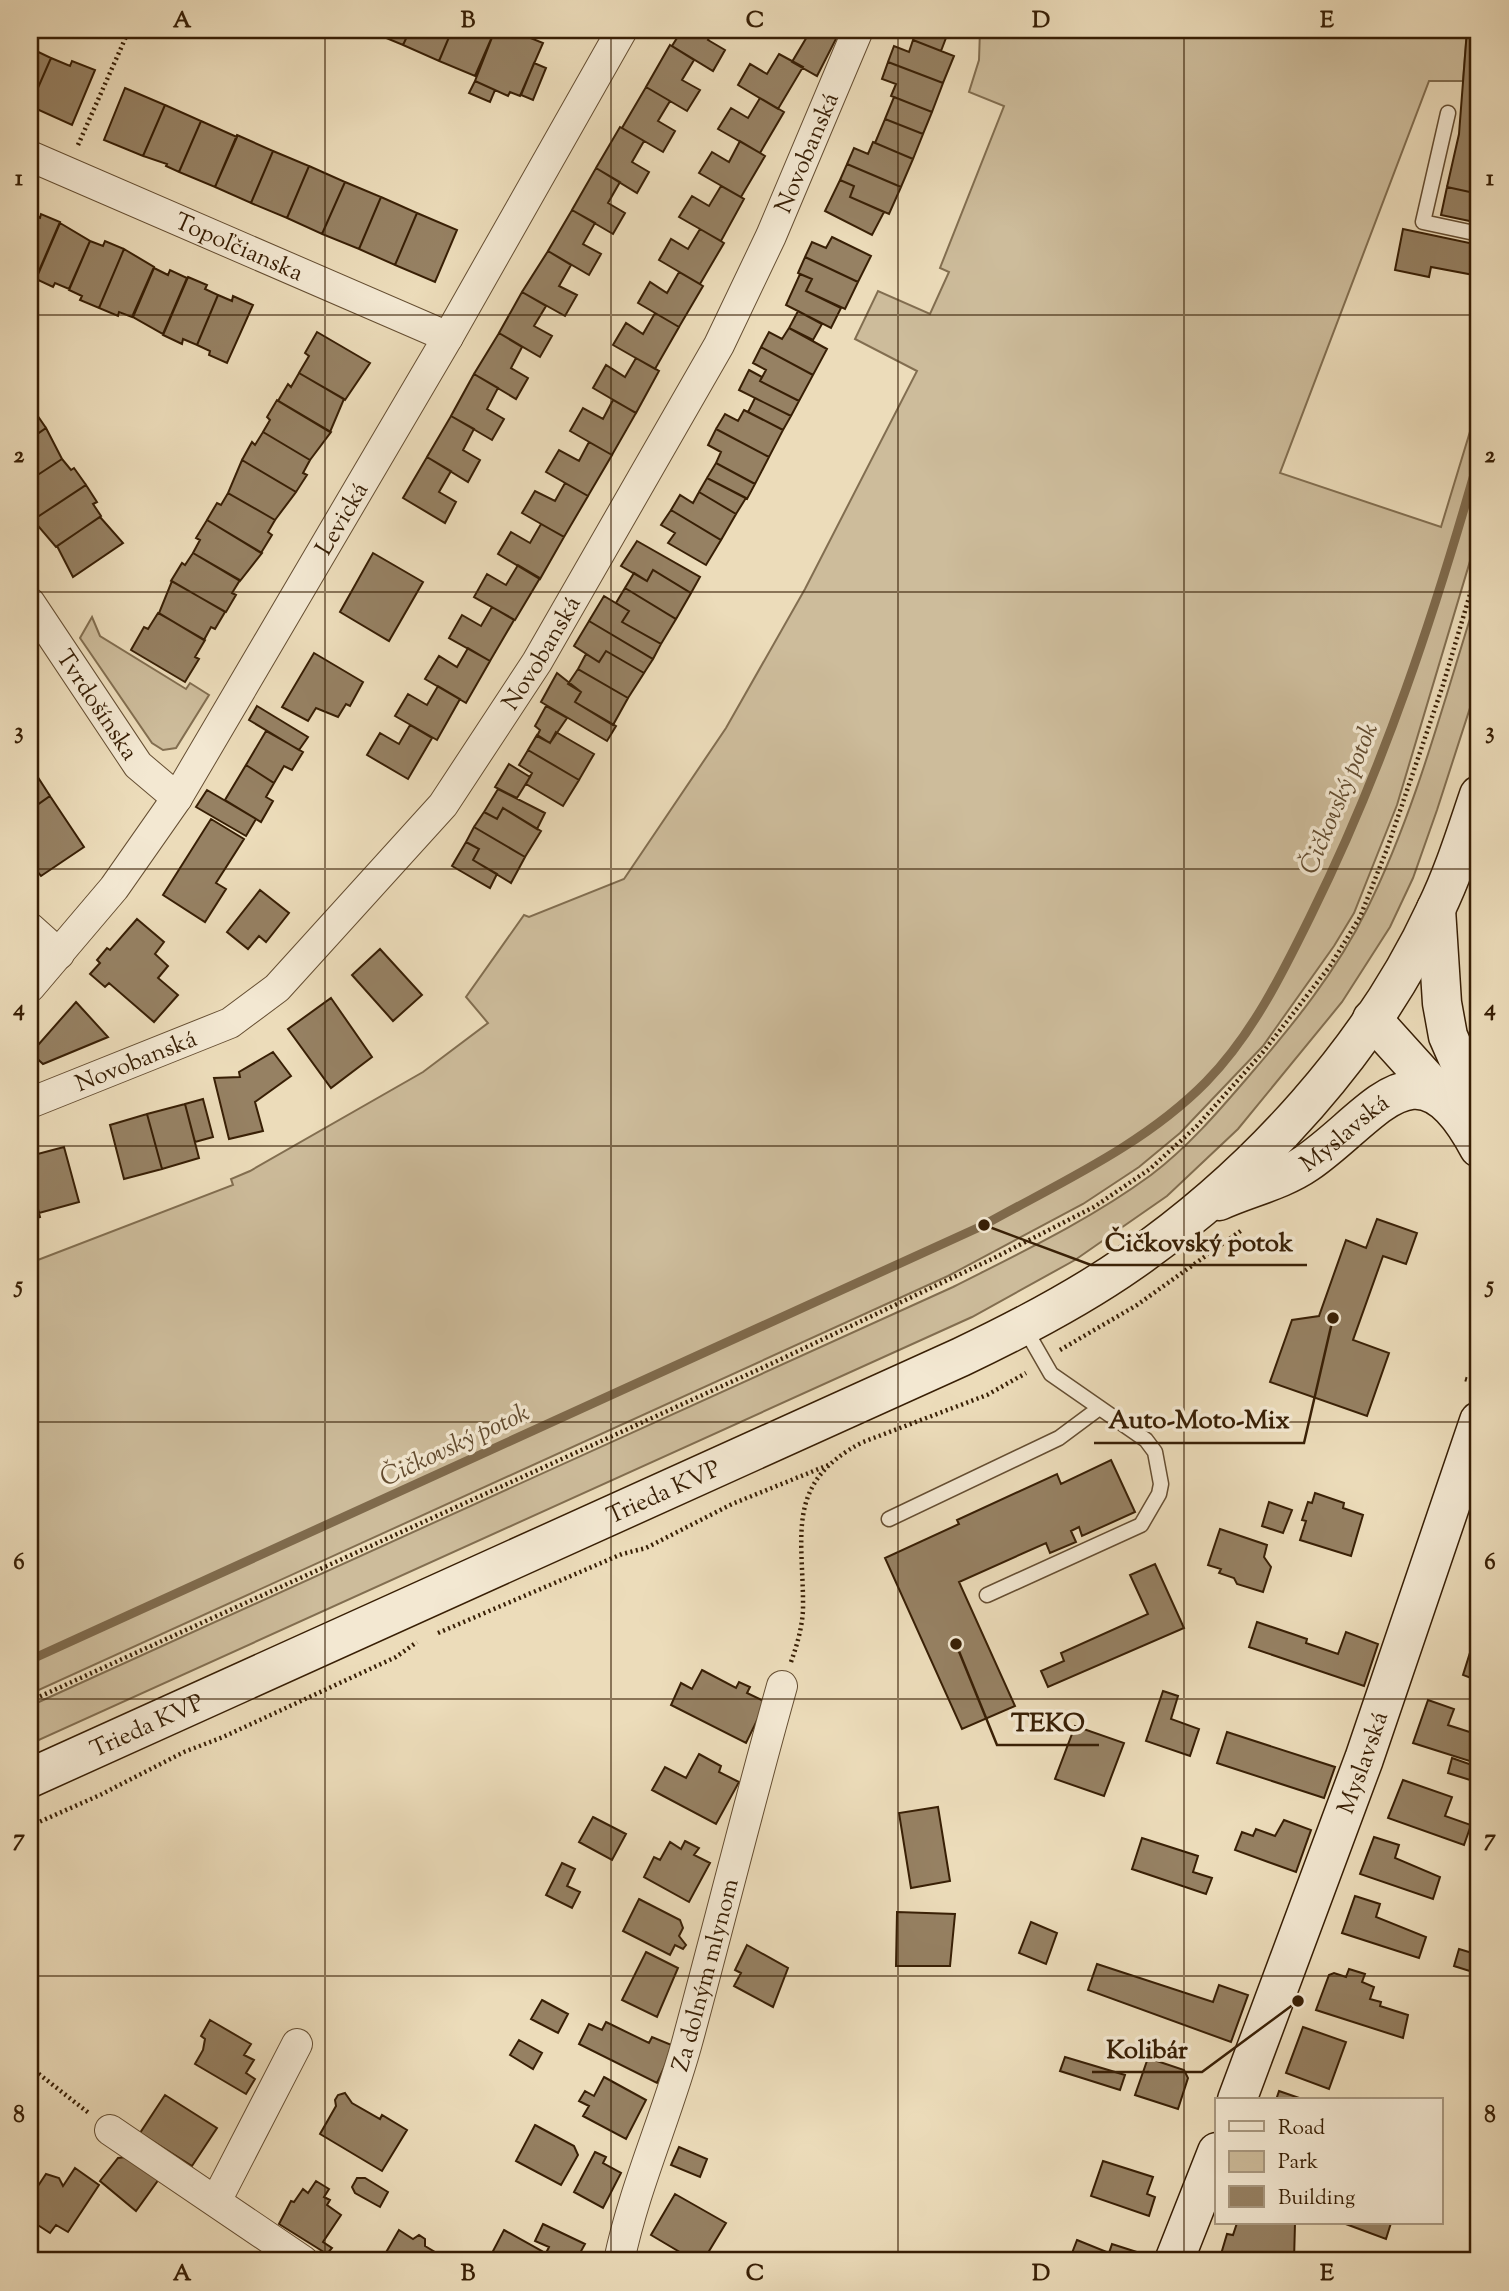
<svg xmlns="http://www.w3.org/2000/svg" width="1509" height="2291" viewBox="0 0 1509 2291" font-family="'Sorts Mill Goudy',serif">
	<rect width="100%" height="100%" fill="#ecdcba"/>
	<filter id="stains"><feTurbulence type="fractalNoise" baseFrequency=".00286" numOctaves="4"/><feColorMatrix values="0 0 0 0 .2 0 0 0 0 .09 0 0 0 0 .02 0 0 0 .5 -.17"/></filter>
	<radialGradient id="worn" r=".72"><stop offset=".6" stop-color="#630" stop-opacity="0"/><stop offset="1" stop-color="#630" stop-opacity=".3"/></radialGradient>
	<path fill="#cdbc9b" stroke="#826e50" stroke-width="2" d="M980,30h487l-4,51h-34l-149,392 161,54 38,-125v129l-82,274 -43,108 -20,33 -71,100 -83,87 -41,34 -56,37 -135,72 -918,418v-431l203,-78 -2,-6 19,-8 173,-99 65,-49 -22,-26 58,-82 5,2 95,-38 102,-151 79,-139 112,-218 -62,-32 23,-48 52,23 19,-42 -9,-4 64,-162 -35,-14 10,-32z
		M1479,590v90l-42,130 -24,68 -23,49 -48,75 -104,127 -71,67 -92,64 -103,57 -942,427v-38l923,-419c67,-34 137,-67 198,-112 37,-28 67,-63 97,-98 44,-51 89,-106 119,-168 50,-101 78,-213 112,-319z
		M92,617l8,19 86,53 4,-6 19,12 -33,53 -13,2 -11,-7 -72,-105z"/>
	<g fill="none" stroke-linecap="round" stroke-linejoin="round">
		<path stroke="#7f6a4c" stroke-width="9" d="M30,1660l954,-435c77,-43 160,-80 222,-143 47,-48 77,-110 106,-169 72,-146 123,-300 167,-456"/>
	</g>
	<path fill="#968163" stroke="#381f05" stroke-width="2" d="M367,30h43l-7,15z
		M410,30h42l-13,31 -36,-16z
		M452,30h43l-20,46 -36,-15z
		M495,30h16l32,13 -23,53 -10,-4 -2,4 -33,-15z
		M682,30h32l-6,10 17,10 -12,21 -41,-25z
		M811,30h22l6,3 -22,43 -25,-14z
		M917,30h32l-8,21 -28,-11z
		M1467,30h12v164l-32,-7 12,-53z
		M913,40l41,16 -11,27 -55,-21 6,-16 15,6z
		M670,45l24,15 -12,20 18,10 -13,21 -41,-24z
		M30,48l21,10 -21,48z
		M779,54l24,13 -25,42 -40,-24 12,-21 17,10z
		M51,58l19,8 2,-5 23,9 -23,55 -42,-19z
		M888,62l55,21 -11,29 -41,-16 5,-12 -14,-5z
		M534,63l12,5 -13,32 -12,-5z
		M475,81l20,9 -5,12 -21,-9z
		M646,87l24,14 -12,20 17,10 -12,21 -41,-24z
		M125,88l40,17 -22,51 -39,-16z
		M894,97l38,15 -9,22 -38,-15z
		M760,98l24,14 -24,41 -42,-24 13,-21 17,10z
		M165,105l36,16 -22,51 -13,-6 1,-2 -24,-8z
		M885,119l38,15 -10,25 -38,-16z
		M201,121l36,16 -22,50 -36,-15z
		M620,127l24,14 -12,21 17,10 -12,21 -41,-25z
		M237,135l36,16 -22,52 -36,-16z
		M740,141l25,15 -24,41 -42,-24 13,-21 17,10z
		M873,142l40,17 -12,28 -54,-23 7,-16 14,6z
		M273,151l36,15 -22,52 -36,-15z
		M847,164l54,23 -12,27 -39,-17 4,-11 -14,-6z
		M309,166l36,16 -23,52 -35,-16z
		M596,168l24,14 -12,21 17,10 -12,21 -41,-24z
		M840,180l14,6 -4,11 34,15 -12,23 -47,-24z
		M345,182l36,15 -22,52 -37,-15z
		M721,186l23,13 -23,42 -42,-24 13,-21 17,10z
		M1447,187l32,7v29l-38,-8z
		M381,197l36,16 -22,52 -36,-16z
		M572,210l23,13 -12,21 18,10 -12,21 -41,-24z
		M417,213l40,17 -22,52 -40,-17z
		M30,214l10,4 1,-4 19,8 -25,58 -5,-2z
		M60,223l30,18 -21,48 -14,-6 -2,4 -17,-8z
		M700,229l24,14 -24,41 -41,-24 12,-21 17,10z
		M1403,229l76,16v31l-48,-9 -2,10 -34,-7z
		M832,237l39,19 -13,26 -53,-25 7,-15 14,6z
		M90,241l13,5 2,-5 19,8 -25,59 -19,-8 2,-4 -13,-6z
		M124,249l30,18 -22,50 -13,-5 -1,4 -19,-8z
		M548,251l23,14 -12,21 18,9 -12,21 -43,-24z
		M805,257l53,25 -13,27 -39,-18 6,-12 -14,-6z
		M154,268l14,7 2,-5 17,8 -24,56 -30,-17z
		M679,272l24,14 -24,41 -41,-24 12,-21 17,11z
		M800,274l12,5 -6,12 35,17 -10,20 -45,-23z
		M188,277l19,8 -2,4 13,6 -21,50 -14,-6 -1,5 -19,-9z
		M522,292l24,14 -12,20 18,10 -12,21 -41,-24z
		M218,295l14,6 1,-5 20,9 -26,58 -18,-8 1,-4 -13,-6z
		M798,311l24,13 -9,16 -24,-12z
		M655,313l24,14 -24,42 -42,-24 13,-22 17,11z
		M789,328l38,21 -14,26 -52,-28 8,-15 13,7z
		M317,332l53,31 -25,37 -46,-27 10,-17 -4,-3z
		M499,333l23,14 -11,21 17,10 -12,21 -42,-25z
		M761,347l52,28 -14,26 -39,-20 6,-11 -13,-7z
		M636,358l23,13 -23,42 -43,-25 13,-23 19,12z
		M749,370l13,7 -2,4 39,20 -8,15 -52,-26z
		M299,373l45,26 -14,33 -52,-31 10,-17 3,3z
		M474,374l24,14 -11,21 17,10 -12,21 -41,-24z
		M755,398l36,18 -8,14 -35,-18z
		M277,400l54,32 -21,28 -47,-28 7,-12 -3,-3z
		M613,400l23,13 -24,42 -42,-24 13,-23 20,11z
		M744,410l39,20 -14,27 -53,-28 9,-15 13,7z
		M30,412h5l11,16 -16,11z
		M451,416l23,13 -11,21 17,10 -12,22 -41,-25z
		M46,428l16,31 -32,21v-41z
		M716,429l53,28 -14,27 -39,-21 5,-11 -13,-7z
		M263,432l47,28 -7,13 4,2 -11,17 -54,-32 10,-18 3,3z
		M589,442l23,13 -24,41 -42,-24 13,-22 20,11z
		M427,457l24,14 -12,21 17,10 -11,21 -42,-25z
		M62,459l9,11 3,-2 12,17 -53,35 -3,-4v-36z
		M242,460l54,32 -21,28 -47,-27z
		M716,463l39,21 -8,15 -40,-21z
		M707,478l39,20 -10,16 -37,-22z
		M565,483l23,13 -24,41 -42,-24 13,-22 20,10z
		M86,485l11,17 -4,2 8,12 -45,31 -23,-27z
		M699,492l37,22 -15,26 -50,-30 9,-15 13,8z
		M228,493l47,27 -7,12 4,3 -11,18 -54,-33 10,-17 4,2z
		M671,510l50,30 -15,25 -38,-22 7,-10 -14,-8z
		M100,517l23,26 -50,34 -16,-31z
		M207,520l55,33 -22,28 -47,-28 7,-13 -4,-2z
		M541,524l23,13 -24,42 -42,-25 13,-22 19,11z
		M637,541l63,36 -9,16 -38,-23 -6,11 -26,-15z
		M193,553l47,27 -8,13 4,2 -10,17 -55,-31 11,-18 3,2z
		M373,553l50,29 -34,59 -49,-29z
		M518,565l22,13 -25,42 -41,-23 13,-23 19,11z
		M653,570l38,23 -15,26 -51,-31 9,-15 13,8z
		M172,581l53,31 -10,17 -4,-2 -7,13 -45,-27z
		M625,588l51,31 -15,25 -39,-22 7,-11 -13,-8z
		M604,596l25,15 -7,11 39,22 -8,15 -64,-38z
		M492,607l22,13 -24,41 -41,-23 13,-23 19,11z
		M158,613l47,27 -10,17 4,2 -14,23 -54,-32 13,-23 4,2z
		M589,621l64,38 -9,14 -38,-22 -7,11 -25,-16z
		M468,648l22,13 -24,42 -41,-24 14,-23 18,11z
		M606,651l38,22 -16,25 -50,-29 8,-15 13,8z
		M314,653l49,29 -13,24 -4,-2 -8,13 -22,-9 -8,13 -26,-14z
		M578,669l50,29 -15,27 -38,-23 6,-10 -13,-8z
		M557,673l24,19 -6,10 41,24 -9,15 -66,-39z
		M438,686l22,13 -23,41 -42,-24 13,-22 19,11z
		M257,706l51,31 -9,13 -50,-30z
		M546,706l21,12 -17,25 -13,-7 3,-6 -5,-4z
		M410,725l22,13 -24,41 -41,-24 13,-22 19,11z
		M266,731l37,21 -11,18 -8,-4 -10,17 -28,-18z
		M556,732l38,22 -15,26 -51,-30 9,-15 13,8z
		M528,750l51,30 -16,26 -37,-22 6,-11 -13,-8z
		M509,764l21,13 -13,21 -22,-11z
		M30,765l20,31 -20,14z
		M246,765l28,18 -8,14 7,4 -12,21 -36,-22z
		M498,789l47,24 -8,16 -34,-21 -6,11 -13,-7z
		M207,790l49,29 -10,17 -50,-29z
		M50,796l34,51 -43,29 -11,-13v-53z
		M503,808l38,23 -16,26 -51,-30 10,-15 13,7z
		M211,819l33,20 -28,44 10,6 -21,33 -42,-27z
		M474,827l51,30 -14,26 -38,-23 6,-11 -13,-7z
		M466,842l13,7 -6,11 24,14 -7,14 -38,-22z
		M260,890l29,23 -23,29 -7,-6 -11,13 -21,-17z
		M137,919l27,23 -9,12 13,12 -10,12 20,17 -24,27 -45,-39 -4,4 -15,-13 10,-11 -3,-3 10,-12 3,2z
		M380,949l42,46 -29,26 -41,-46z
		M331,998l41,59 -41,31 -43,-59z
		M76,1002l32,35 -65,27 -12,-11z
		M273,1052l18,24 -36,26 8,29 -34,8 -15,-61 26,-1 -1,-5z
		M203,1099l10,38 -18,5 -10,-38z
		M185,1104l14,54 -37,11 -15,-55z
		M147,1114l15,55 -38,10 -14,-54z
		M64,1147l15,55 -40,11 -9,-36v-21z
		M30,1177l10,40 -10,3z
		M1377,1219l40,14 -11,31 -23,-8 -30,84 36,13 -22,63 -97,-34 22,-62 27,-4 27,-76 20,8z
		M1111,1460l24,52 -53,24 -3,-9 -8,4 5,11 -26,11 -4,-10 -87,39 56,124 -53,23 -77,-171 74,-34 -2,-4 100,-46 4,10z
		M1315,1493l29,10 -1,5 20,7 -12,41 -51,-16 6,-19 -4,-1 6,-18 4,1z
		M1269,1502l23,8 -9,23 -21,-7z
		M1220,1529l47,16 -3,12 7,10 -8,25 -26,-8 -3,-6 -15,-5 2,-4 -13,-4z
		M1155,1564l29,64 -136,59 -7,-16 23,-10 -3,-8 87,-39 -18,-39z
		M1257,1622l50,17 -1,4 32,11 8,-22 32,12 -14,42 -115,-39z
		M1473,1643l6,2v36l-16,-6z
		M702,1670l34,18 3,-6 11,5 -3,6 19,9 -20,41 -75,-38 10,-22 11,6z
		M1163,1691l15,5 -7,23 28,10 -9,27 -44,-15z
		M1428,1700l26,9 -6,16 31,10v29l-66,-21z
		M1075,1726l49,17 -20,53 -49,-17z
		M1227,1732l108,35 -11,31 -107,-35z
		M699,1754l22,12 -2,6 20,10 -23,42 -64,-34 13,-23 21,11z
		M1452,1758l23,8 -5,14 -22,-7z
		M1403,1780l49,17 -7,19 26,9 -7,20 -76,-27z
		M938,1807l12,74 -39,7 -12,-75z
		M593,1817l33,17 -14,26 -33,-18z
		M1284,1820l27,10 -15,42 -61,-22 7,-18 11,4 3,-7 19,7z
		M1374,1837l25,8 -4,13 45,19 -7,22 -73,-25z
		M1142,1838l56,18 -5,16 19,6 -6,16 -74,-25z
		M685,1841l14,7 -5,7 16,8 -21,39 -45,-25 10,-20 6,3 10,-18 11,7z
		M562,1863l13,6 -8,17 13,6 -8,16 -26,-13z
		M1355,1896l25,8 -4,13 50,20 -7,21 -77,-25z
		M639,1899l41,21 3,8 -4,8 7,9 -3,4 -8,-4 -5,10 -47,-24z
		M897,1912l58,2 -5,52h-54z
		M1031,1922l26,11 -11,31 -27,-11z
		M747,1945l41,23 -15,39 -39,-21 7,-13 -6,-3z
		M1459,1949l20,6v19l-25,-8z
		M646,1952l32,16 -21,49 -35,-17z
		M1097,1964l116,38 6,-17 29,10 -17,47 -143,-52z
		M1349,1969l16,5 -3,8 12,5 -4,12 11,3 -1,4 28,9 -5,23 -87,-28 13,-35 5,-2 12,4z
		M542,2000l26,14 -10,19 -27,-14z
		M210,2020l41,24 -7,11 10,5 -8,13 9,6 -9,15 -51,-30 8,-14 2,-11 -4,-3z
		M606,2022l43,21 3,-6 22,9 -17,37 -78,-39 10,-20 13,6z
		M1303,2027l43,15 -17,47 -43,-16z
		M519,2040l23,13 -9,16 -23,-14z
		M1065,2057l60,18 -5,15 -60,-19z
		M1148,2058l36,12 4,8 -10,31 -43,-14z
		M604,2077l42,23 -20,39 -43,-23 6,-10 -10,-5 6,-10 9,5z
		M1279,2091l26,9h-29z
		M345,2093l7,10 28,16 2,-4 25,15 -25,41 -62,-37 16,-28 -1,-6 3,-5z
		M165,2095l52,33 -25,38 -52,-33z
		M535,2125l39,21 4,9 -17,30 -45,-24z
		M679,2147l28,12 -7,18 -29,-12z
		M595,2152l11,5 -3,6 18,10 -18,35 -29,-16z
		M126,2157l33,22 -23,32 -36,-30 18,-23z
		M1103,2161l50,16 -6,17 8,3 -6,19 -58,-20z
		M75,2168l24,17 -31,47 -12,-7 -6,8 -20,-13v-22l16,-24 13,4 4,8z
		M357,2178h8l23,14 -8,15 -25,-14 -3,-6z
		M316,2181l13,8 -5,8 6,3 -3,5 14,10 -18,27 9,6 -5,6 -48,-30 12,-23 3,1 9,-13 5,4z
		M675,2194l51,29 -23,38h-8l-44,-26z
		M1237,2223h58l-1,38h-75l8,-27 6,1z
		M1343,2223h48l-5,16z
		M543,2224l42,20 -5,9 12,6 -1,2h-49l7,-14 -14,-6z
		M399,2230l14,9 6,-4 6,4v7l25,15h-69z
		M504,2230l38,21 -6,10h-28l-16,-8z
		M1077,2240l32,13 3,-9 34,11 -2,6h-75z"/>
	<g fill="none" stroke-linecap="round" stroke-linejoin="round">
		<defs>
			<path id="lane" d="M1448,113l-25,109 56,12
				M889,1519l170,-81 39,-29
				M987,1595l154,-70 18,-31 2,-10 -6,-32 -9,-12 -95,-66 -27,-47"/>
			<g id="street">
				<path id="s1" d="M30,156l418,181"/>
				<path id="s2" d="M30,603l108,162 39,33"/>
				<path d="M30,928l29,26"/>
				<path id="s3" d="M30,987l84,-99 63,-90 271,-461 174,-307"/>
				<path id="s4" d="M30,1103l200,-80 47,-35 166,-183 94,-143 182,-317 52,-109 87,-206"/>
				<path d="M110,2130l193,131"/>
				<path d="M216,2201l81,-157"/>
				<path id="s5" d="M619,2261c16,-77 49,-147 69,-222 32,-118 61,-236 94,-353"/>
			</g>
			<g id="secondary">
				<path d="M1436,909l6,94 6,33 31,71"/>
				<path d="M1372,1019l75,83"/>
				<path id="s6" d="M1219,1201c28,-13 62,-20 88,-38 67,-46 110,-131 172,-15"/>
				<path id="s7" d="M30,1778l931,-421c59,-28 117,-58 171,-96 125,-87 240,-213 304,-352 18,-37 30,-76 43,-114"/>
				<path id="s8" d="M1237,2100l127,-341 115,-338"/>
				<path d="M1174,2261l43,-109"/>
			</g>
		</defs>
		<use href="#lane" stroke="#654e32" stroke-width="17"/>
		<use href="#street" stroke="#654e32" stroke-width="32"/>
		<use href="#secondary" stroke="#381f05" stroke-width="41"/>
		<path stroke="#381f05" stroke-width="4.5" stroke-dasharray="2 3.5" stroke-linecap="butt" d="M78,145l51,-115
			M1060,1350l77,-45 105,-75
			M1465,1379l14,4
			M438,1633l184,-79 24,-6 86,-44 99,-40
			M791,1662c6,-17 11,-34 12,-52 1,-74 -20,-127 60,-168l124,-47 39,-22
			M30,1701l745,-339 219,-104 100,-51 56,-38 47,-43 66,-74 67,-86 30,-49 27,-68 56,-164 36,-121
			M30,1826l70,-31 84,-43 39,-15 173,-80 21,-15
			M30,2067l60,47"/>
		<use href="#lane" stroke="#f3e8d2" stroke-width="14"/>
		<use href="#street" stroke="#f3e8d2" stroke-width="30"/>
		<use href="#secondary" stroke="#f3e8d2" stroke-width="38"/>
	</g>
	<path fill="none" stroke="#381f05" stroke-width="2" stroke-opacity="0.55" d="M325,30v2231M611,30v2231M898,30v2231M1184,30v2231M30,315h1449M30,592h1449M30,869h1449M30,1146h1449M30,1422h1449M30,1699h1449M30,1976h1449"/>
	<g text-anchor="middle" stroke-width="7" stroke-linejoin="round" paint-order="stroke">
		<g font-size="24" fill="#381f05" stroke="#f3e8d2">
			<text dy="8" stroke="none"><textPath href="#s4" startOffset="1269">Novobanská</textPath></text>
			<text dy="8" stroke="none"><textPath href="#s1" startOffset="228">Topoľčianska</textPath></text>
			<text dy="8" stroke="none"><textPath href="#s3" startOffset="564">Levická</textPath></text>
			<text dy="8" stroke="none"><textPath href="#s4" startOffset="702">Novobanská</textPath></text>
			<text dy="8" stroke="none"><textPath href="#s2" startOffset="122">Tvrdošínska</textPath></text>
			<text dy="8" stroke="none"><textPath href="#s4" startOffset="114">Novobanská</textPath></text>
			<text dy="8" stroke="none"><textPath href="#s6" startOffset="144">Myslavská</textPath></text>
			<text dy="8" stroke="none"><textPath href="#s7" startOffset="695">Trieda KVP</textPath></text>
			<text dy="8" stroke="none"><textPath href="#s7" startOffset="128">Trieda KVP</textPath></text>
			<text dy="8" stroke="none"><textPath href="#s8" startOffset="360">Myslavská</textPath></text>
			<text dy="8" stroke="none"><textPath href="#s5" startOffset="299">Za dolným mlynom</textPath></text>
		</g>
		<g font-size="26" font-style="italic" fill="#624b2f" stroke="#f3e8d2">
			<text transform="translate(1338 798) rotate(-67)" y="9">Čičkovský potok</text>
			<text transform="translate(454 1444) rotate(-25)" y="9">Čičkovský potok</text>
		</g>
	</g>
	<path fill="none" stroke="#381f05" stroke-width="2.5" d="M984 1225L1091 1265H1307M1333 1318L1304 1443H1094M956 1644L997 1745H1099M1298 2001L1202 2072H1092"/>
	<g fill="#381f05" stroke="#f3e8d2" stroke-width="2.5">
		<circle cx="984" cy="1225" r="7"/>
		<circle cx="1333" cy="1318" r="7"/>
		<circle cx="956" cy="1644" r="7"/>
		<circle cx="1298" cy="2001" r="7"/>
	</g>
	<g font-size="26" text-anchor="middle" font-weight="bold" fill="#381f05" stroke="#f3e8d2" stroke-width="7" stroke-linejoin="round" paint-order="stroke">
		<text x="1199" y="1251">Čičkovský potok</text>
		<text x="1199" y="1428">Auto-Moto-Mix</text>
		<text x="1048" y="1731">TEKO</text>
		<text x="1147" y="2058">Kolibár</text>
	</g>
	<rect width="1509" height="2291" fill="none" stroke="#ecdcba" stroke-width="77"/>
	<rect x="1215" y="2098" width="228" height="126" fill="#f3e8d2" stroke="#a89880" stroke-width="2"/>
	<rect x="1229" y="2121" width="35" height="10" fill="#f3e8d2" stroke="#a89880" stroke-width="2"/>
	<text x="1278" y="2134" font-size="21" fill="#381f05">Road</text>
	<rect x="1229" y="2151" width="35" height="21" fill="#cdbc9b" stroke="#a89880" stroke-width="2"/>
	<text x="1278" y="2168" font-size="21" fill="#381f05">Park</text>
	<rect x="1229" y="2186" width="35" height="21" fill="#968163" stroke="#a89880" stroke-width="2"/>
	<text x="1278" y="2204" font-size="21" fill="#381f05">Building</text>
	<rect x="38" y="38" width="1432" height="2214" fill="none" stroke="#381f05" stroke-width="2.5"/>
	<g font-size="23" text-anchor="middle" font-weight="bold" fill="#381f05">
		<text x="182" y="27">A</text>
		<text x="468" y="27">B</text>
		<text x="755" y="27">C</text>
		<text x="1041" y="27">D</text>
		<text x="1327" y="27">E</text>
		<text x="19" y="185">1</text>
		<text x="1490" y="185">1</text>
		<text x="19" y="462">2</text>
		<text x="1490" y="462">2</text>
		<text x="19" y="738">3</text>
		<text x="1490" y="738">3</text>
		<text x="19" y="1015">4</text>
		<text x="1490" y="1015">4</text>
		<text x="19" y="1292">5</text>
		<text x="1490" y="1292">5</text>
		<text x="19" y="1569">6</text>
		<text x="1490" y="1569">6</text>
		<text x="19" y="1845">7</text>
		<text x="1490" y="1845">7</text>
		<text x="19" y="2122">8</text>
		<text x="1490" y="2122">8</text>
		<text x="182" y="2280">A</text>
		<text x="468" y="2280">B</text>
		<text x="755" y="2280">C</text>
		<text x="1041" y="2280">D</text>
		<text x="1327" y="2280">E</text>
	</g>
	<rect width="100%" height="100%" filter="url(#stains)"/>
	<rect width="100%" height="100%" fill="url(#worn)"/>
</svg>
